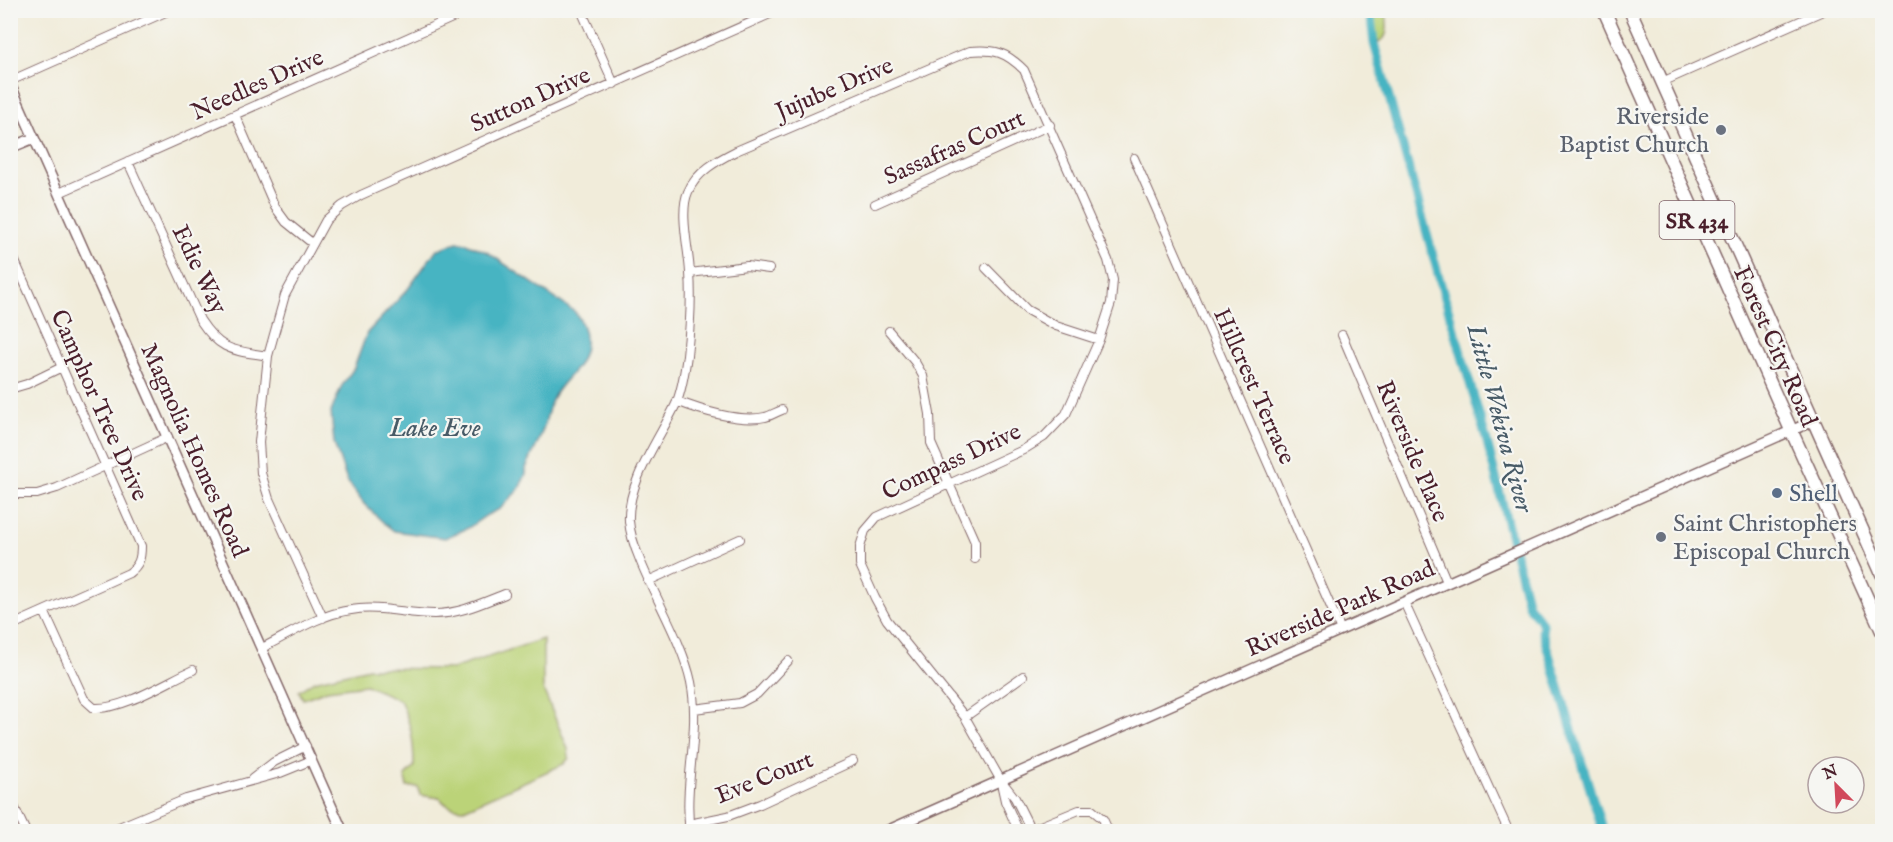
<svg xmlns="http://www.w3.org/2000/svg" width="1893" height="842" viewBox="0 0 1893 842" font-family="'IM FELL English',serif">
	<rect width="100%" height="100%" fill="#f6f6f2"/>
	<filter id="ink" filterUnits="userSpaceOnUse"><feTurbulence type="fractalNoise" baseFrequency=".0167" numOctaves="2"/><feDisplacementMap in="SourceGraphic" scale="12" xChannelSelector="R" yChannelSelector="G"/><feConvolveMatrix kernelMatrix="1 2 1 2 8 2 1 2 1" color-interpolation-filters="sRGB"/></filter>
	<filter id="wash" filterUnits="userSpaceOnUse"><feTurbulence type="fractalNoise" baseFrequency=".008" numOctaves="4" result="noise"/><feDisplacementMap in="SourceGraphic" scale="24" xChannelSelector="R" yChannelSelector="G"/><feGaussianBlur stdDeviation="1.35" result="paint"/><feColorMatrix in="noise" values="0 0 0 0 0 0 0 0 0 0 0 0 0 0 0 0 0 1.4 0 .05"/><feComposite in="paint" operator="in"/></filter>
	<g filter="url(#wash)">
		<rect width="100%" height="100%" fill="#f1ecda"/>
		<path fill="#bbd378" stroke="#827952" stroke-width="1.5" d="M1366,11h20c1,13 5,30 -12,32z
			M543,639v50l25,60 1,9 -5,6 -100,45c-10,-1 -18,-2 -24,-11l-20,-3 -2,-8h-11l-2,-11 9,-9c0,-27 -3,-43 -14,-67l-34,-15 -39,5 -24,9 -4,-8 15,-10 55,-13 83,1z"/>
		<path fill="#46b4c2" stroke="#486a76" stroke-width="1.5" d="M457,242l9,1 21,9 88,60c14,19 14,41 -2,60 -7,8 -16,16 -20,26 -5,9 -6,21 -10,31 -4,13 -11,26 -17,39v6l-7,15 -19,20 -13,6 -19,13 -23,10 -51,-7 -9,-7 -21,-20 -17,-23 -13,-38 -3,-31 10,-25 13,-19 13,-35 41,-44 28,-39z"/>
		<g fill="none" stroke-linecap="round" stroke-linejoin="round">
			<path stroke="#46b4c2" stroke-width="9" d="M1370,10l4,33 68,245 44,150 42,167 15,19 -1,7 61,201"/>
		</g>
	</g>
	<g filter="url(#ink)">
		<g fill="none" stroke-linecap="round" stroke-linejoin="round">
			<defs>
				<path id="minor" d="M581,10l33,74
					M10,81l160,-71
					M1662,82l163,-72
					M235,115l40,92 11,15 26,21
					M1134,158l207,472
					M128,162l72,158c21,32 33,30 68,36
					M59,193l411,-183
					M875,204l175,-79
					M1692,209l25,-4
					M10,250l131,296c0,13 -2,19 -12,27l-119,53
					M986,268l41,42 29,16 43,14
					M690,273l57,-7 22,3
					M889,331l26,31 8,14 7,38 1,29 44,99v17
					M1342,335l105,247
					M10,389l17,-5 35,-17
					M677,401c22,9 64,22 88,16 5,-1 11,-5 17,-7
					M10,494h27l20,-6 111,-51
					M648,581l92,-42
					M1404,602l105,230
					M44,611l40,88 10,9c29,2 72,-26 99,-38
					M323,618l-54,-119 -8,-26 -2,-31 9,-86 17,-61 41,-75 16,-14 19,-11 418,-185
					M262,648c28,-14 58,-34 89,-38 27,-5 56,4 83,4 25,0 48,-11 71,-20
					M694,709l46,-6 17,-9 31,-33
					M965,717l58,-41
					M252,779l22,-17 32,-16
					M1001,783l4,18 14,31
					M10,798l16,34
					M689,824l39,-8 32,-12 93,-43
					M1028,831l51,-21h13l11,9 6,13
					M107,832l79,-33 94,-26 32,-13
					M690,832c-7,-50 11,-100 1,-150 -8,-38 -36,-84 -51,-122 -5,-12 -10,-26 -11,-39 -2,-39 31,-83 47,-117 6,-14 9,-34 11,-49 3,-27 5,-55 3,-82 -1,-23 -11,-61 -2,-81 8,-20 30,-32 48,-41l234,-100c25,-2 36,1 54,19l84,190 5,20 -2,23 -12,37 -33,74 -22,23 -21,13 -146,67 -12,14 -5,16v18l15,33 12,22 78,97 35,62 15,19 16,32"/>
				<path id="tertiary" d="M10,84l333,748
					M10,148l24,-10
					M884,832l929,-411"/>
				<path id="primary" d="M1604,10l187,420 91,201
					M1630,10l252,564"/>
			</defs>
			<use href="#minor" stroke="#846768" stroke-width="10"/>
			<use href="#tertiary" stroke="#846768" stroke-width="12"/>
			<use href="#primary" stroke="#846768" stroke-width="15"/>
			<use href="#minor" stroke="#fff" stroke-width="8"/>
			<use href="#tertiary" stroke="#fff" stroke-width="9"/>
			<use href="#primary" stroke="#fff" stroke-width="12"/>
		</g>
	</g>
	<g fill="#6b7280" stroke="#f6f6f2" stroke-width="2">
		<circle cx="1721" cy="130" r="6"/>
		<circle cx="1661" cy="537" r="6"/>
	</g>
	<circle fill="#5c6f8a" stroke="#f6f6f2" stroke-width="2" cx="1777" cy="493" r="6"/>
	<g text-anchor="middle" stroke-width="4.5" stroke-linejoin="round" paint-order="stroke">
		<rect fill="#f6f6f2" stroke="#7e6067" stroke-width="1.5" x="1659.5" y="201" width="75" height="38" rx="4.5"/>
		<g font-size="22" font-weight="bold" fill="#4a1f2b">
			<text x="1697" y="228">SR 434</text>
		</g>
		<g font-size="24" fill="#4a1f2b" stroke="#f6f6f2">
			<text transform="translate(257 84) rotate(-24)" y="8">Needles Drive</text>
			<text transform="translate(834 88) rotate(-23)" y="8">Jujube Drive</text>
			<text transform="translate(530 99) rotate(-24)" y="8">Sutton Drive</text>
			<text transform="translate(954 147) rotate(-24)" y="8">Sassafras Court</text>
			<text transform="translate(200 269) rotate(64)" y="8">Edie Way</text>
			<text transform="translate(1776 346) rotate(66)" y="8">Forest City Road</text>
			<text transform="translate(1255 386) rotate(66)" y="8">Hillcrest Terrace</text>
			<text transform="translate(100 405) rotate(66)" y="8">Camphor Tree Drive</text>
			<text transform="translate(195 450) rotate(66)" y="8">Magnolia Homes Road</text>
			<text transform="translate(1413 451) rotate(67)" y="8">Riverside Place</text>
			<text transform="translate(951 461) rotate(-25)" y="8">Compass Drive</text>
			<text transform="translate(1340 608) rotate(-24)" y="8">Riverside Park Road</text>
			<text transform="translate(764 777) rotate(-22)" y="8">Eve Court</text>
		</g>
		<g font-size="24" fill="#5b616d" stroke="#f6f6f2" text-anchor="end">
			<text x="1709" y="124">Riverside<tspan x="1709" dy="28">Baptist Church</tspan></text>
			<text x="1673" y="531" text-anchor="start">Saint Christophers<tspan x="1673" dy="28">Episcopal Church</tspan></text>
		</g>
		<g font-size="24" fill="#4e5e75" stroke="#f6f6f2" text-anchor="start">
			<text x="1789" y="501">Shell</text>
		</g>
		<g font-size="26" font-style="italic" fill="#485b67" stroke="#f6f6f2">
			<text transform="translate(1501 418) rotate(75)" y="9">Little Wekiva River</text>
			<text x="435" y="436">Lake Eve</text>
		</g>
	</g>
	<rect width="1893" height="842" fill="none" stroke="#f6f6f2" stroke-width="36"/>
	<g transform="translate(1836 785) rotate(336)"><circle r="28" fill="#f6f6f2" stroke="#b1a0a2" stroke-width="1.5"/>
	<path d="M0-4.5L10 22L0 15L-10 22Z" fill="#d1495b"/>
	<text y="-9" font-size="16" font-weight="bold" text-anchor="middle" fill="#4a1f2b">N</text>
	</g>
</svg>
